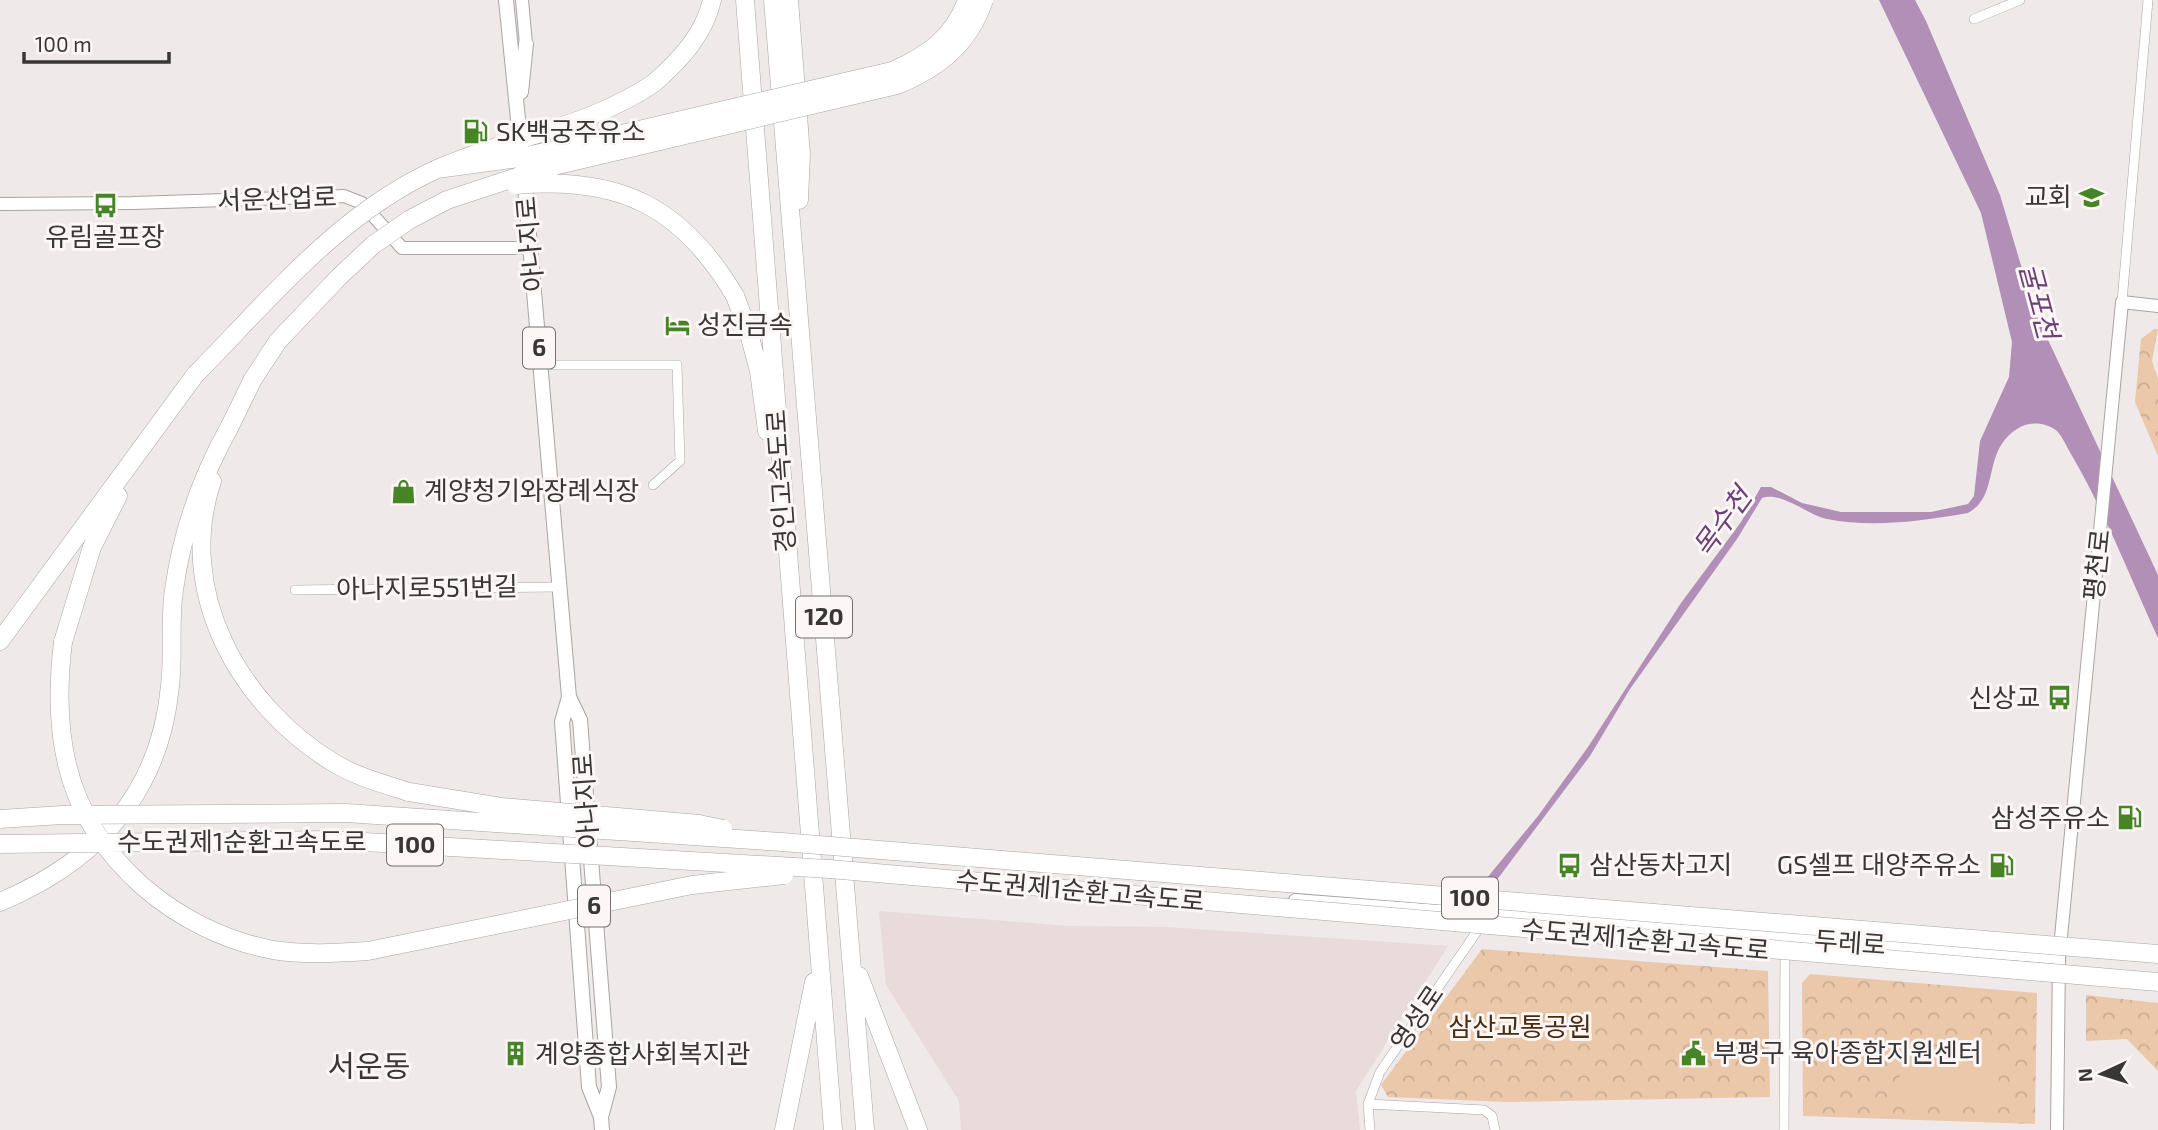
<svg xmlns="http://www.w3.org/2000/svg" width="2158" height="1130" viewBox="0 0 2158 1130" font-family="'Exo 2','Noto Sans KR',sans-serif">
	<defs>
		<pattern id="park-crowns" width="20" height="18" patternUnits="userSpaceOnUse" patternTransform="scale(1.75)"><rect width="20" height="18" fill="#ebc8aa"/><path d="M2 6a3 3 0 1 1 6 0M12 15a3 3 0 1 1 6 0" fill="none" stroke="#caac93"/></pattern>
	</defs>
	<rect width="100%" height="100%" fill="#efe9e9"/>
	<path fill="#e9dadb" d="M879,911l189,15 99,1 281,19 -92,145 4,39h-399l-2,-29 -73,-116z"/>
	<path fill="url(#park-crowns)" d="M2154,329h4l-6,32 6,18v77l-23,-54 6,-63z
		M1482,949l286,22 2,126 -262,5 -120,-5 -7,-12z
		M1810,974l227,19 -2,131 -232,-8 -1,-133z
		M2086,995l72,8v68l-31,-32 -41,2z"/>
	<path fill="#ebc8aa" d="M1902,1045l99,6 -4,56 -99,-7z"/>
	<path fill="#b18fb7" d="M1879,0h36l11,21 74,174 35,117 123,263v63c-28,-61 -53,-126 -87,-184 -4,-7 -9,-18 -14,-23 -11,-9 -29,-10 -40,-2 -36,23 -16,66 -49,84 -45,8 -96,15 -141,6 -20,-4 -45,-28 -65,-21l-25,41 -107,150 -40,67 -97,129 -11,-1 56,-68 50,-69 93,-144 60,-81 20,-35h10l31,16 39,9h90l37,-8 6,-8 6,-55 29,-64 3,-35 -31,-129z"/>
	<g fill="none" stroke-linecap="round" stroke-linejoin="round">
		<defs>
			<path id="street" d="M1974,19l46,-19
				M2122,302l26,-302
				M541,365h136l3,96 -27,24
				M295,590l263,-3
				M1368,1104l116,6 8,6 3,14
				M1370,1130l-2,-26 12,-32 102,-148
				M1784,1130l1,-180"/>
			<path id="secondary" d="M522,0l4,44
				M0,204l133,-1 211,-7 18,7 40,45h129
				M1295,900l764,58
				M2057,1130l2,-172 63,-656 36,4"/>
			<path id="primary" d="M506,0l15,149
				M521,92l5,-48
				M524,176l45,521 11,23 29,367 -8,30
				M569,697l-7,25 27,365 12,30 1,13"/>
			<path id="highway" d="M745,0l88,1130
				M773,0l92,1130
				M789,0l12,154 -2,46
				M654,83c26,-23 50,-48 58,-83
				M735,296l13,34 11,41 8,60
				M212,481c-37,112 28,225 122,282 23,14 50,21 75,29
				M0,641l195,-266
				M63,642l29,-95 26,-51
				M0,902c97,-41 160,-108 170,-216 4,-32 -1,-64 4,-96 8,-59 27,-112 56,-164
				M859,976l59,154
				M784,1130l30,-148"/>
		</defs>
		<use href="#street" stroke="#aaa4a4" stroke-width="10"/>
		<use href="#secondary" stroke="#aaa4a4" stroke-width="14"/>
		<use href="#primary" stroke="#aaa4a4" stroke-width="16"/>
		<use href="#highway" stroke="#aaa4a4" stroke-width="19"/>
		<use href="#street" stroke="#fff" stroke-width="9"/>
		<use href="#secondary" stroke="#fff" stroke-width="12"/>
		<use href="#primary" stroke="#fff" stroke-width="14"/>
		<use href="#highway" stroke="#fff" stroke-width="18"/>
		<defs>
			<path id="highway-bridge" d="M437,169l82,-11 373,-87c35,-15 62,-34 75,-71
				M516,185c103,-9 166,21 219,111
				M195,375c75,-76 143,-161 242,-206 72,-32 151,-41 217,-86
				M230,426l23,-47 25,-38 61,-64 34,-32 36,-25 38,-20 94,-31 356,-84c42,-17 72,-41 87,-85
				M63,642c-5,41 -6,81 4,122 22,96 111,168 206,186 31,5 64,3 95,1l324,-66 92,-10
				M409,792l92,15 198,17 24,5
				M0,819l62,-4 284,-2 436,29 1376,112
				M0,844l331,-4 498,29 1329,113"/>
		</defs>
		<use href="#highway-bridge" stroke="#aaa4a4" stroke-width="19" stroke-linecap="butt"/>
		<use href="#highway-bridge" stroke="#fff" stroke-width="18"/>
	</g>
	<defs>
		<symbol id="fuel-bare" viewBox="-9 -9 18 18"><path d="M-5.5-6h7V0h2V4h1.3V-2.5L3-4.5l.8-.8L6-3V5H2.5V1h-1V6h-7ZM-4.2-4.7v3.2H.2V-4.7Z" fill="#458526" stroke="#fcf6f6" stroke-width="2.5" paint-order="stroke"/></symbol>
		<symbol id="school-bare" viewBox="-9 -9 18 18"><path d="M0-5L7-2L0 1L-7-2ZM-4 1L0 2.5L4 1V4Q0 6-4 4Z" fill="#458526" stroke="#fcf6f6" stroke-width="2.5" paint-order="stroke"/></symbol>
		<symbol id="bus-bare" viewBox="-9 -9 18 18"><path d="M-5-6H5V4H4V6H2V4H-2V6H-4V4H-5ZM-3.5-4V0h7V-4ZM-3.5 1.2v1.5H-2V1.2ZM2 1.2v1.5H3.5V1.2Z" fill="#458526" stroke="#fcf6f6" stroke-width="2.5" paint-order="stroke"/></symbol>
		<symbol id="hotel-bare" viewBox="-9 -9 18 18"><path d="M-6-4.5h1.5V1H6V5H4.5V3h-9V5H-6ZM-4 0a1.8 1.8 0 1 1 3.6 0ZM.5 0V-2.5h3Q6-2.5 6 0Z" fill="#458526" stroke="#fcf6f6" stroke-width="2.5" paint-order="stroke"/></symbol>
		<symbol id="shop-bare" viewBox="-9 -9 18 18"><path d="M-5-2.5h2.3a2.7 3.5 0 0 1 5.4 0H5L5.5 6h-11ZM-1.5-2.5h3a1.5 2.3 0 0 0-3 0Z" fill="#458526" stroke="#fcf6f6" stroke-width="2.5" paint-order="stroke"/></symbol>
		<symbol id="civic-bare" viewBox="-9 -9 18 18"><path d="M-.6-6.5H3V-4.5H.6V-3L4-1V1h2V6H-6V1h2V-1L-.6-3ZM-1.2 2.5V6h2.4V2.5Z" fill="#458526" stroke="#fcf6f6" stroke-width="2.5" paint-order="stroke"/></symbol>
		<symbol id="building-bare" viewBox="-9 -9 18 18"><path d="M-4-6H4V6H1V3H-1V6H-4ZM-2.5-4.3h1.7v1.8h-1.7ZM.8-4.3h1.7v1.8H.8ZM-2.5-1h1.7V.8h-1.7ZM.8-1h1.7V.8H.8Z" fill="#458526" stroke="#fcf6f6" stroke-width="2.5" paint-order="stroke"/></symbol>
	</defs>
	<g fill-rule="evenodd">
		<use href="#fuel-bare" x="458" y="114" width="35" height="35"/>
		<use href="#school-bare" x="2074" y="180" width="35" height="35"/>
		<use href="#bus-bare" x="88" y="188" width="35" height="35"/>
		<use href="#hotel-bare" x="660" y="308" width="35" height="35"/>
		<use href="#shop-bare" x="386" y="474" width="35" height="35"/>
		<use href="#bus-bare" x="2042" y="680" width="35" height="35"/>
		<use href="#fuel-bare" x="2112" y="800" width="35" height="35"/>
		<use href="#bus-bare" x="1552" y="848" width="35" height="35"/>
		<use href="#fuel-bare" x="1984" y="848" width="35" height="35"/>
		<use href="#civic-bare" x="1676" y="1036" width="35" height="35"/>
		<use href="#building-bare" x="498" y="1036" width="35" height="35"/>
	</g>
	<g text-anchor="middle" stroke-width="6" stroke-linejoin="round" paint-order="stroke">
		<g fill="#fcf6f6" stroke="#737070" stroke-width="2">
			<rect x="523" y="327.5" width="32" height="41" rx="5"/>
			<rect x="796" y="596.5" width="56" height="41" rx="5"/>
			<rect x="387" y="824.5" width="56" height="41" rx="5"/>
			<rect x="1442" y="877.5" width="56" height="41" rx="5"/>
			<rect x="578" y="885.5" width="32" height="41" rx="5"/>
		</g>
		<g font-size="24" font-weight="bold" fill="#383636">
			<text x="539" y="356">6</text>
			<text x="824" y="625">120</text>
			<text x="415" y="853">100</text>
			<text x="1470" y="906">100</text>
			<text x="594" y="914">6</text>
		</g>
		<g font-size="26" fill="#383636" stroke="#fcf6f6" text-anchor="start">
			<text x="496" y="141">SK백궁주유소</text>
			<text x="2072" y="206" text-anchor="end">교회</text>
			<text x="105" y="246" text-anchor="middle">유림골프장</text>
			<text x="697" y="334">성진금속</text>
			<text x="424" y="500">계양청기와장례식장</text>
			<text x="2040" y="707" text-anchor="end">신상교</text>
			<text x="2110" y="827" text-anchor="end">삼성주유소</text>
			<text x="1589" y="874">삼산동차고지</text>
			<text x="1981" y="874" text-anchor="end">GS셀프 대양주유소</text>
			<text x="1713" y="1062">부평구 육아종합지원센터</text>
			<text x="535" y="1063">계양종합사회복지관</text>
		</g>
		<g font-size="26" fill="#383636" stroke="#fcf6f6">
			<text transform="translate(277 199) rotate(-2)" y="9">서운산업로</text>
			<text transform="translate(530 244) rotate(-95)" y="9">아나지로</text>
			<text transform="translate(781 481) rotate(-94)" y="9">경인고속도로</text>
			<text transform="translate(2097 565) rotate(-84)" y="9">평천로</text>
			<text transform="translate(427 588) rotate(-1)" y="9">아나지로551번길</text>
			<text transform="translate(586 801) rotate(-94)" y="9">아나지로</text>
			<text x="242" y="851">수도권제1순환고속도로</text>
			<text transform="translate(1080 891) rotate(5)" y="9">수도권제1순환고속도로</text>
			<text transform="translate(1645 940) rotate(5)" y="9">수도권제1순환고속도로</text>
			<text transform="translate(1850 943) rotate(4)" y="9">두레로</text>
			<text transform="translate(1417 1018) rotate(-56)" y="9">영성로</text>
		</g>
		<g font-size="26" fill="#4a2d11" stroke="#fcf6f6">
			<text x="1520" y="1036">삼산교통공원</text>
		</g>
		<g font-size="28" font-style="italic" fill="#6d4076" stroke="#fcf6f6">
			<text transform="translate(2039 301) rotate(75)" y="10">굴포천</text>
			<text transform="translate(1722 522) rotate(-54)" y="10">목수천</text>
		</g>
		<g font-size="30" fill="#383636" stroke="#fcf6f6">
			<text x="369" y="1077">서운동</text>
		</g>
	</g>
	<g transform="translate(2102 1074) rotate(266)" stroke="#fcf6f6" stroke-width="5" paint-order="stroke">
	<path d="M0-5L12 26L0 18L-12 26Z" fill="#383636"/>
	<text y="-10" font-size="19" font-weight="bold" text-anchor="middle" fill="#383636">N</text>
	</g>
	<path d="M24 52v10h145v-10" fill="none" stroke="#383636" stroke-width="3.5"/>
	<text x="35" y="52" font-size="21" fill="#383636" stroke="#fcf6f6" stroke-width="5" paint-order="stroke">100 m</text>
</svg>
